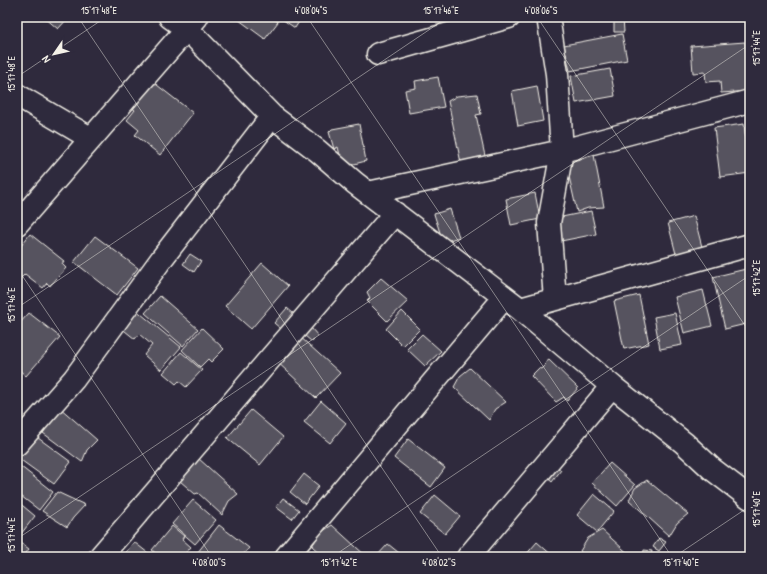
<svg xmlns="http://www.w3.org/2000/svg" width="767" height="574" viewBox="0 0 767 574" font-family="'Patrick Hand',sans-serif">
	<rect width="100%" height="100%" fill="#2f2a3d"/>
	<filter id="ink" filterUnits="userSpaceOnUse"><feTurbulence type="fractalNoise" baseFrequency=".025" numOctaves="2"/><feDisplacementMap in="SourceGraphic" scale="8" xChannelSelector="R" yChannelSelector="G"/><feConvolveMatrix kernelMatrix="1 2 1 2 8 2 1 2 1" color-interpolation-filters="sRGB"/></filter>
	<g filter="url(#ink)">
		<path fill="#56525f" stroke="#f4f1e8" d="M44,17h25l-11,12z
			M235,17h37l6,5 -13,17z
			M279,17h23l-7,11z
			M614,17h9l1,15h-10z
			M622,34l5,26 -57,11 -6,-26z
			M745,42l4,49 -28,2 -1,-12 -14,1 -1,-10 -12,1 -2,-27z
			M610,69l5,27 -39,7 -5,-27z
			M438,77l6,30 -35,6 -4,-23 11,-2 -1,-7z
			M148,78l45,35 -33,42 -25,-20 4,-5 -12,-10 8,-10 -8,-6z
			M537,86l6,35 -25,5 -6,-35z
			M477,94l4,20 -5,1 9,41 -14,3 -10,4 -13,-62 9,-5z
			M359,124l7,37 -20,5 -4,-2 -4,-17 -4,2 -5,-17 3,-3z
			M744,124l6,49 -30,4 -6,-49z
			M594,155l10,52 -16,1 -11,4 -11,-49z
			M535,193l5,26 -29,6 -5,-26z
			M450,209l9,28 -16,5 -9,-28z
			M591,211l5,23 -35,7 -4,-23z
			M694,216l8,31 -26,7 -8,-31z
			M30,234l34,27 -2,3 4,4 -16,18 -3,-3 -4,5 -18,-14 -5,5 -3,-3v-25z
			M95,236l43,32 -21,27 -43,-33z
			M190,254l11,7 -7,11 -11,-8z
			M262,263l26,23 -37,43 -26,-23z
			M750,268v55l-25,6 -12,-52z
			M381,278l27,23 -21,20 -20,-20 3,-3 -3,-6z
			M703,290l9,36 -28,7 -9,-36z
			M639,295l10,49 -25,5 -10,-48z
			M160,296l38,33 -15,17 -38,-33z
			M287,308l13,11 -13,15 -13,-11z
			M135,309l46,38 -20,23 -17,-15 8,-10 -13,-11 -4,5 -15,-12z
			M402,311l18,18 -17,17 -17,-17z
			M29,313l31,24 -34,39 -9,-8v-42z
			M675,313l7,32 -22,4 -6,-32z
			M202,328l22,21 -13,13 -3,-3 -8,8 -18,-17z
			M311,328l7,8 -6,6 -8,-7z
			M422,334l19,17 -16,15 -18,-17z
			M298,335l42,38 -24,25 -41,-38z
			M181,352l21,18 -16,17 -7,-6 -3,3 -13,-11z
			M549,360l29,28 -11,13 -3,-4 -8,5 -25,-26 8,-8 2,1 5,-5 -1,-1z
			M470,368l36,34 -11,7 -6,11 -35,-33 6,-11z
			M321,401l25,22 -16,20 -26,-21z
			M59,407l38,33 -10,10 -5,12 -39,-29z
			M251,410l32,27 -23,28 -33,-27z
			M34,435l37,27 -17,22 -36,-26z
			M408,439l37,29 -14,19 -37,-29z
			M198,458l40,36 -9,7 -7,14 -24,-22 -3,1 -15,-13 9,-14z
			M610,463l25,22 -18,21 -25,-23z
			M554,465l7,5 -9,12 -7,-6z
			M20,466l33,26 -14,18 -22,-17v-23z
			M304,474l15,12 -14,18 -15,-12z
			M647,480l41,34 -11,9 -8,13 -40,-36 6,-12z
			M57,492l28,13 -12,13 -6,9 -25,-16z
			M594,494l20,17 -17,21 -20,-17z
			M435,495l25,21 -15,18 -25,-20z
			M283,498l16,12 -7,9 -16,-12z
			M193,500l23,20 -21,24 -23,-20z
			M17,501l18,15 -18,23z
			M219,525l30,23 -8,9h-47z
			M332,525l35,32h-43l-12,-11 8,-13z
			M172,526l12,10 -2,3 9,8 -9,10h-22l-8,-7z
			M602,530l30,27h-46l-6,-6 8,-13z
			M659,538l7,4 -7,9 -6,-4z
			M17,540l12,9 -6,8h-6z
			M134,542l19,15h-31z
			M537,542l17,15h-30z
			M388,544l16,13h-28z
			M644,550l8,1 -1,6h-8z"/>
		<g fill="none" stroke-linecap="round" stroke-linejoin="round">
			<defs>
				<path id="minor" d="M170,17l17,12 85,87 46,35 37,32 165,126 92,77 72,57 28,26 38,29
					M548,17l9,57 5,77 -13,72 6,76
					M378,54l131,-37
					M17,95l73,43
					M368,193l194,-42 188,-50
					M17,224l180,-207
					M520,309l230,-64
					M17,444l57,-65 89,-122 109,-141
					M100,557l295,-344
					M286,557l218,-259
					M468,557l144,-171"/>
			</defs>
			<use href="#minor" stroke="#f4f1e8" stroke-width="25"/>
			<use href="#minor" stroke="#2f2a3d" stroke-width="22"/>
		</g>
	</g>
	<path fill="none" stroke="#f4f1e8" stroke-width="1" stroke-opacity="0.45" d="M78,17l364,540M307,17l365,540M537,17l213,316M17,77l89,-60M17,268l195,289M17,308l431,-291M17,539l733,-495M332,557l418,-282M674,557l76,-51"/>
	<rect width="767" height="574" fill="none" stroke="#2f2a3d" stroke-width="44"/>
	<g transform="translate(54 54) rotate(236)" stroke="#2f2a3d" stroke-width="3" paint-order="stroke">
	<path d="M0-3L7 15L0 10L-7 15Z" fill="#f4f1e8"/>
	<text y="-6" font-size="11" font-weight="bold" text-anchor="middle" fill="#f4f1e8">N</text>
	</g>
	<rect x="22" y="22" width="723" height="530" fill="none" stroke="#f4f1e8" stroke-width="1.5"/>
	<g font-size="10" text-anchor="middle" fill="#f4f1e8">
		<text x="99" y="14">15°17'48"E</text>
		<text x="311" y="14">4°08'04"S</text>
		<text x="441" y="14">15°17'46"E</text>
		<text x="541" y="14">4°08'06"S</text>
		<text transform="translate(756 48) rotate(-90)" y="4">15°17'44"E</text>
		<text transform="translate(11 74) rotate(-90)" y="4">15°17'48"E</text>
		<text transform="translate(756 278) rotate(-90)" y="4">15°17'42"E</text>
		<text transform="translate(11 305) rotate(-90)" y="4">15°17'46"E</text>
		<text transform="translate(756 509) rotate(-90)" y="4">15°17'40"E</text>
		<text transform="translate(11 535) rotate(-90)" y="4">15°17'44"E</text>
		<text x="209" y="566">4°08'00"S</text>
		<text x="339" y="566">15°17'42"E</text>
		<text x="439" y="566">4°08'02"S</text>
		<text x="681" y="566">15°17'40"E</text>
	</g>
</svg>
